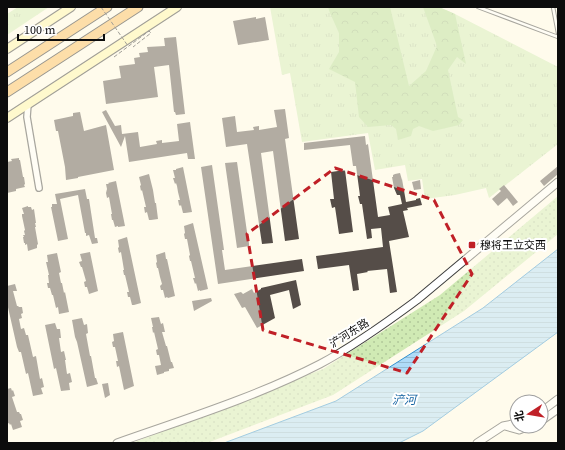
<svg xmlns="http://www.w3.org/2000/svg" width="565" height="450" viewBox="0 0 565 450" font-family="'Source Serif 4','Noto Sans SC',serif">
	<defs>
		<pattern id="grass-tufts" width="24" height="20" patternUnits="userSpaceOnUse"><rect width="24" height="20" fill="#d0eab4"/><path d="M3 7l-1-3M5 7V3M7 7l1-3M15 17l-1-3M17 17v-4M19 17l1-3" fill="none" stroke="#b1c89a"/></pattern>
		<pattern id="forest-crowns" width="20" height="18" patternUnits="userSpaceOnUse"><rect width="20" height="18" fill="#b3db93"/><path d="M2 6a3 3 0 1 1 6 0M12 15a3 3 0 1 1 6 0" fill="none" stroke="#99bb7e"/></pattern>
		<pattern id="park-dots" width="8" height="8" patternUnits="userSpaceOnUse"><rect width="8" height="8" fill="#d0eab4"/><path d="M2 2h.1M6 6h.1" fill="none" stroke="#b1c89a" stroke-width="1.8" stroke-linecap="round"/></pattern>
		<pattern id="water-rules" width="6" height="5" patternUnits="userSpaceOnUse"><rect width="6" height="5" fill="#afdcf8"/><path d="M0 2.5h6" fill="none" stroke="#95bcd3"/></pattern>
	</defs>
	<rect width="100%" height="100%" fill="#fffbec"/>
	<path fill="url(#grass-tufts)" d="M18,7h31l-42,28v-21z
		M270,7h169l16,7 103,53v77l-69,54 -3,-10 -31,7 -30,4 -3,-20 -14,2 -3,-16 -30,5 -7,-37 -66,9 -12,-69 -8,2z"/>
	<path fill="url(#forest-crowns)" d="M328,7h62l19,79 17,-15 11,-25 -14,-39h16l16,7 11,50 -9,-7 -9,13 10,47 5,3 -4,5 -26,6 -14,-5 -6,3 -2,7 -13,4 -2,-11 -5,-4 -23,2 -9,-10 -4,-35 -26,-13 10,-17v-19l-9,-20z"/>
	<path fill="url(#park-dots)" d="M558,196v38l-94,77 -131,84 -126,48h-75l191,-74 117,-74z"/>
	<path fill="url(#water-rules)" stroke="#3392d1" d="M558,249v83l-135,99 -24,12h-175l112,-42 147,-93z"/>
	<path fill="#554d48" d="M256,17v2l9,-2 4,23 -31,5 -5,-24z
		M176,37l9,77 -9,1 -1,-3h-1l-5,-47 -15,2 4,30 -52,7 -3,-23 18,-3 -2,-12 16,-2 -1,-6 6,-1 -1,-4 9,-1 -1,-5 18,-1 -1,-8z
		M285,109l4,29 -4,1 14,100 -14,2 -12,-90 -12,2 12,90 -11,1 -15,-100 -21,3 -4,-29 13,-2 2,16 17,-2 -1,-3 6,-1v4l18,-3 -3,-17z
		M106,110l9,16 6,-1 1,9 16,-2 2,15 17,-3 -1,-3 6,-1v3l17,-2 -2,-17 13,-2 5,37h-7l-1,-6 -58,9 -4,-26 -4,11 -19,-35z
		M80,112l4,19 22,-6 8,45 -36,7v1l-12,2 -1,-13 -7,-36h-2l-2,-11 19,-4v-3z
		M365,136l1,9 2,-1 10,73 12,-2 -2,-8 14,-3 -2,-9h-3l-3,-7 -2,-11h1v-2l2,-1 5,-1 2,7v-1l4,23 10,-2v-1l4,-1 2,7 -15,3 1,2 -5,1 6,26 -20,4 8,51 -7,1 -3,-24 -20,2 1,1 -11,2 2,16 -6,1 -4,-26 -31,4 -2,-13 67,-9 -2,-19 -10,1 1,9 -5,1 -5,-35h-2l-2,-8h2l-4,-30h-3l-3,-21 -46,5v-7z
		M19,158v2h1l3,17h1l1,7 -1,1 1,2 -9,2v2l-9,2v-31l5,-1 -1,-2z
		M237,162l12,84 -12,2 -12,-85z
		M212,165l12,85h-2l3,20 77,-11 2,12 -86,13 -17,-117z
		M558,166v8l-14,12 -4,-5z
		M183,167l9,45 -7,1h-2l-2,-8 -1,1 -1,-1 -1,-5h2l-2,-8 -1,-6 -1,-3 -1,1 -2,-6h2l-2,-8h3v-1z
		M345,170l8,62 -14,2 -4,-27 -3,1 -2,-9h4l-3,-27z
		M149,174l4,16 2,13h1l2,16 -7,1h-2l-2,-8 -2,1 -1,-6h2l-4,-17 -1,1 -1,-5 1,-1 -2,-8z
		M420,180l1,9 -7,1 -2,-8z
		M116,181l9,45 -7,1v-1l-3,1 -2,-7h-1l-1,-6h1l-3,-17 -2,1 -1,-5 1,-4 -1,-5h3l-1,-1z
		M504,185l14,17 -5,4 -6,-8 -9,8 -6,-7 9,-8 -2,-2z
		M85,189l2,10h2l6,39h2l1,5 -6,1 -3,-9 -3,1v-3h-1l-7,-38 -18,4 8,40 -10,2 -7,-34h1v-3h5l-2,-10z
		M28,206v1h3l1,3 2,-1 2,14h-1l1,4h-1l3,17 -1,1v3l-9,3 -1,-7 -2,1v-2h-1l-1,-6h1l-1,-2h2l-1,-4 1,-1 -3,-14v-2h2l-2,-6z
		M193,223l15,66 -8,2v-1l-2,1 -2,-8 -1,1 -2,-6h2l-4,-17h-1l-1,-5 1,-1 -3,-16h-2l-1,-5 1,-1 -1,-7z
		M127,237l14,66 -7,2h-2l-2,-8h-2l-1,-5h2l-4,-17h-1l-1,-5h1l-3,-18 -2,1 -1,-5 1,-1 -1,-7z
		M90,252l8,39 -9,3 -2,-7h-2l-1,-5 2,-1 -4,-14h-1l-2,-5 3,-1 -2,-7z
		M165,252l1,7h1l8,37 -7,2 -1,-1 -2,1 -2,-8h-2l-1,-4 2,-2 -2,-7 -2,-9h-1l-1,-5 1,-1 -1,-7z
		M57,253l4,19 -2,1 2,10h1l2,10 1,-1 4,20 -10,2 -1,-7 -2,1 -3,-13h-1l-2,-7h-2l-1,-5h2l-1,-8h1l-3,-13h2l-1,-7z
		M296,280l5,25 -8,4 -4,-19 -19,5 5,23 -18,10 -12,-21 -3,1 -8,-14 7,-2 2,2 9,-5 2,4 7,-4v-1z
		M15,284l2,7h-4l4,15h1l1,1h3l1,6 -2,1 1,4 -3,1 2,10 3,-1 2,7h2l5,22 3,-1 4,23 2,-1 2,9 -3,1 2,6 -10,2 -5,-23 -2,1 -5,-22h-2l-2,-5 -10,-44v-17z
		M211,298l1,3 -18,10 -2,-10z
		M159,317l2,7 2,-1 2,9h-3l4,14h1l4,16h1l2,6 -5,1v2l-5,1v1l-7,2 -2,-9 6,-1 -2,-10h-2l-1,-5 2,-1 -4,-17 -1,1 -1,-6h1l-2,-9z
		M82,318l2,7 3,-1 1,9 -2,1 4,22h1l4,22h1l2,6 -11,3 -10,-45 -2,-5 -3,-17z
		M55,323l2,6h3l1,9h-2l2,14 3,-1 2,9h-1l2,14 3,-1 2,9 -3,1 1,7 -9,1 -5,-23 -2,1 -1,-5 -8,-39z
		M123,332l11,54 -10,4 -5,-24 -2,1 -1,-6h2l-3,-14h-2l-1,-5 2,-1 -1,-7z
		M108,383l2,12 -5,3 -3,-14z
		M11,388l1,3 1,-1 2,6 -3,1 5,15h2l1,2h1l2,6 -3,1 2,6 -9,3 -2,-6 -1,1 -1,-2 -2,1v-6l1,-1 -1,-4v-24z"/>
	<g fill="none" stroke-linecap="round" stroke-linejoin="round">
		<defs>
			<path id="service" d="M478,7l80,30
				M553,7l5,26"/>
			<path id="minor" d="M28,104l-1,13 12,71"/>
			<path id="tertiary" d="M541,412l17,-13
				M541,421l17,-12
				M505,426l14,4 10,-4
				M117,443c68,-24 139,-46 203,-79 34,-18 66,-41 97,-64l141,-118
				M477,443l26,-17 14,-3"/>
			<path id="secondary" d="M7,49l64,-42
				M7,118l170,-111"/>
			<path id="trunk" d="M7,72l100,-65
				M7,92l131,-85"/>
		</defs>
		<use href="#service" stroke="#3f3f3f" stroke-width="4.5"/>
		<use href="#minor" stroke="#3f3f3f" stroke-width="8"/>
		<use href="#tertiary" stroke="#3f3f3f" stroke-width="9"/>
		<use href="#secondary" stroke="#2e2e2e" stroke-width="10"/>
		<use href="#trunk" stroke="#1d1d1d" stroke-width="11"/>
		<use href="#service" stroke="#fff" stroke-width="2.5"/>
		<use href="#minor" stroke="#fff" stroke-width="5.5"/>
		<use href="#tertiary" stroke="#fff" stroke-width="7"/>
		<use href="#secondary" stroke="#fff5a7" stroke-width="8"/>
		<use href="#trunk" stroke="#fbba57" stroke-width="9"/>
		<path stroke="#2e2e2e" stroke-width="1" stroke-dasharray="4 2" stroke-linecap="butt" d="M101,7l27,39
			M114,57l35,-26 2,2 -18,14"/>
	</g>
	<path d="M0 0H565V450H0ZM335,168l99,32 38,74 -65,99 -144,-43 -16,-96z" fill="#fffbec" fill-opacity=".55" fill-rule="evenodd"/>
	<path fill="none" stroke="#c02027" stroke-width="3" stroke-dasharray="8 5" stroke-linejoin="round" d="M335,168l99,32 38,74 -65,99 -144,-43 -16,-96z"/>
	<rect fill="#c02027" stroke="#fff" stroke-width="1.5" x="468" y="241" width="8" height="8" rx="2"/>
	<g text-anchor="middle" stroke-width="4" stroke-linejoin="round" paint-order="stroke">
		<g font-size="11" fill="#0c0c0c" stroke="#fff" text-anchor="start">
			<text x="480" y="249">穆将王立交西</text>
		</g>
		<g font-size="11" fill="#0c0c0c" stroke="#fff">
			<text transform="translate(349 333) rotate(-32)" y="4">浐河东路</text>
		</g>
		<g font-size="12" font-style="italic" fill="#1262a1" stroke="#fff">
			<text x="404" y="404">浐河</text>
		</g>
	</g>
	<rect width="565" height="450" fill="none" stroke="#0c0c0c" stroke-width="16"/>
	<g transform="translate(529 414) rotate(258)"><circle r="19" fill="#ffffff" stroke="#9e9e9e"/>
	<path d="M0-3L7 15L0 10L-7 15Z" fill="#c02027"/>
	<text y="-6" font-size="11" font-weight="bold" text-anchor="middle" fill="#0c0c0c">北</text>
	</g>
	<path d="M18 34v6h86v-6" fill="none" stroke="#0c0c0c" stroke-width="2"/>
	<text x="24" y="34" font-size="12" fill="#0c0c0c" stroke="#ffffff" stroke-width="3" paint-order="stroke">100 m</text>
</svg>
